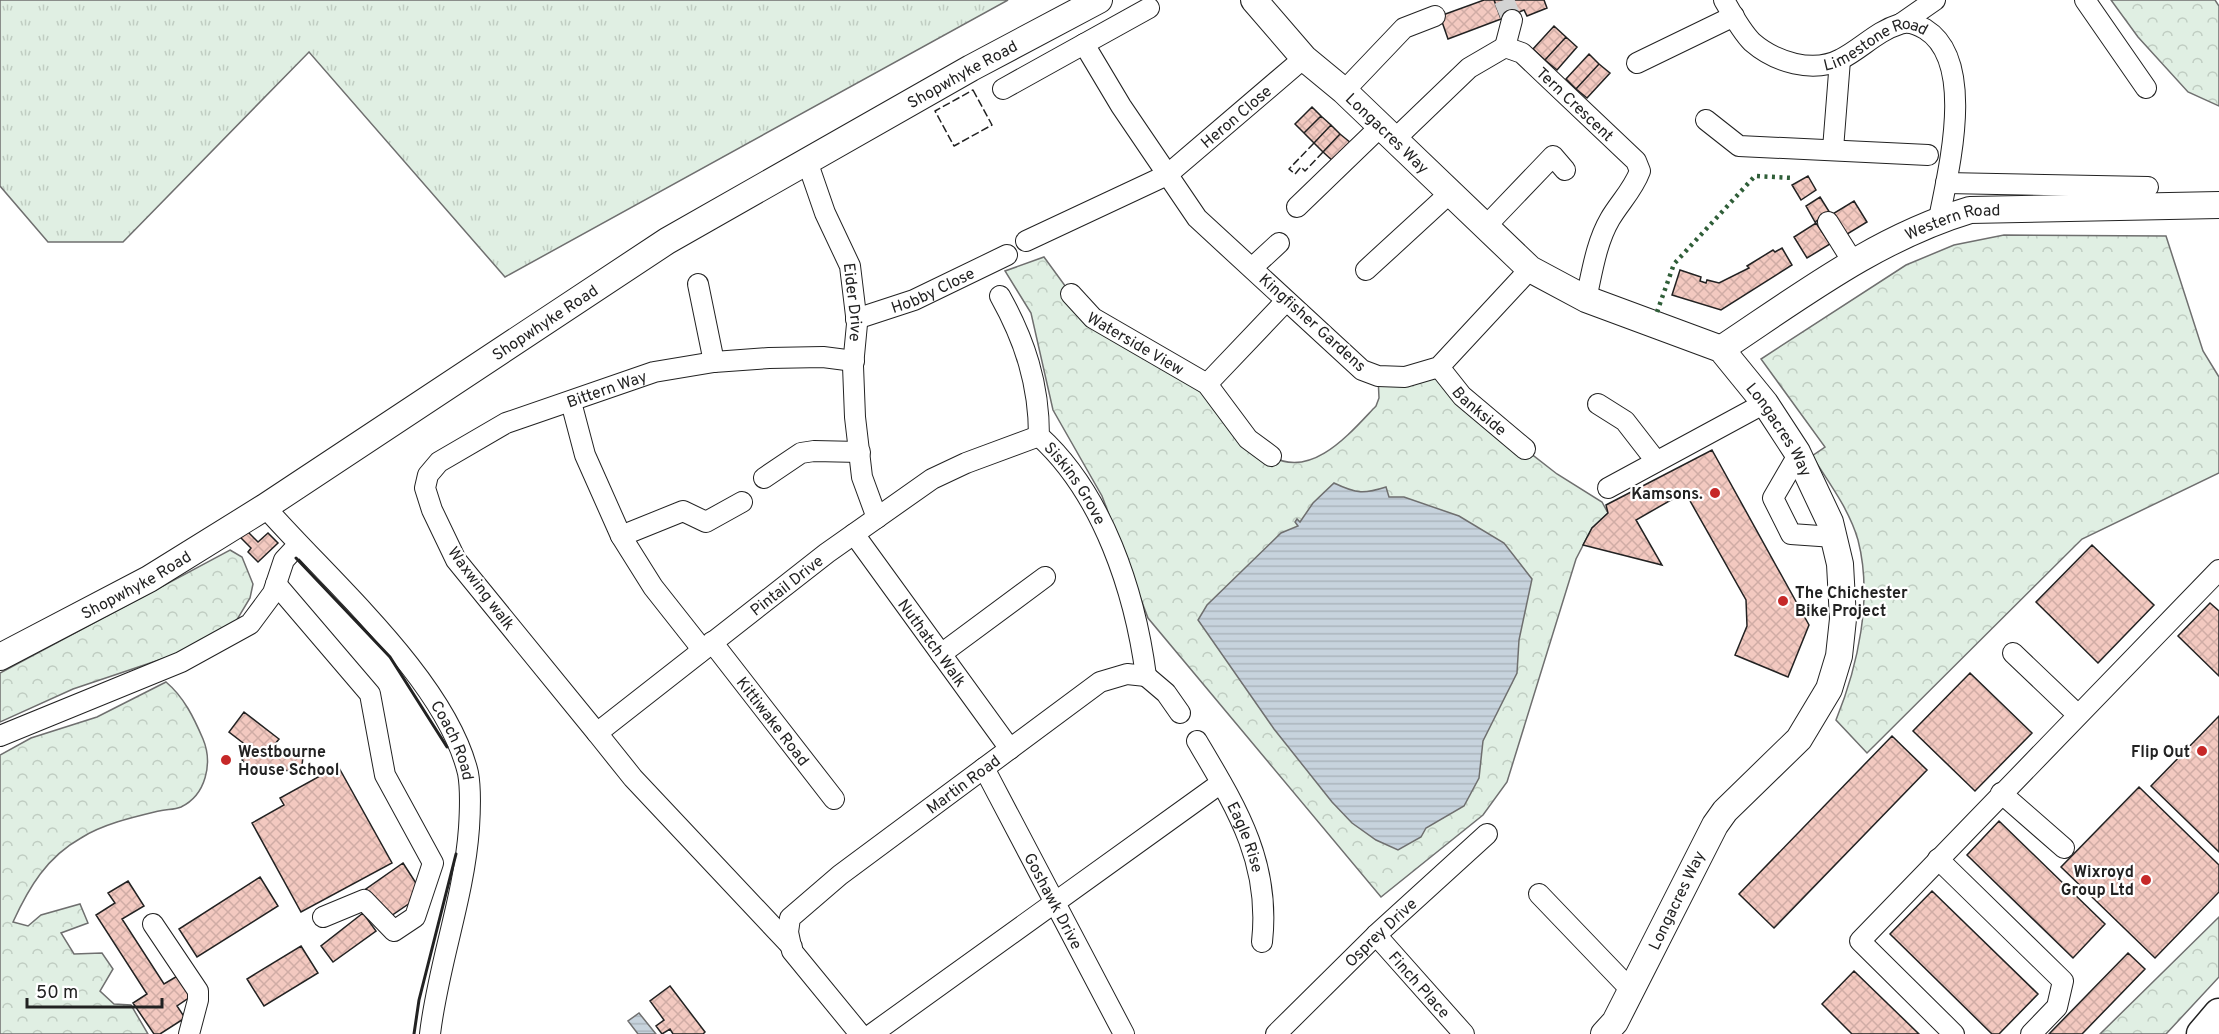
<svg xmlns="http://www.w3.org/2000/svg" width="2219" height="1034" viewBox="0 0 2219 1034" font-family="Overpass,sans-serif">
	<defs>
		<pattern id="grass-tufts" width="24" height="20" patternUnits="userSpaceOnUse" patternTransform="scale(1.5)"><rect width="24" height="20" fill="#e0efe3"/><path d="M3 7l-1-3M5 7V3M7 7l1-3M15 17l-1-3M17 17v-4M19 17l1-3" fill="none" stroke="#c0cdc2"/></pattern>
		<pattern id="forest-crowns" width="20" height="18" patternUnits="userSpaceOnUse" patternTransform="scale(1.5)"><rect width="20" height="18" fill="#e0efe3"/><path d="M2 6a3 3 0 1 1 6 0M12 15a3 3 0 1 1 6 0" fill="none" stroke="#c0cdc2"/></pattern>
		<pattern id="water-rules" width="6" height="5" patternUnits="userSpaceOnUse" patternTransform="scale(1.5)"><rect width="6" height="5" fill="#c7d3dd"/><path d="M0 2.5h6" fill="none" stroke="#abb5bd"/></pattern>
		<pattern id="building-cross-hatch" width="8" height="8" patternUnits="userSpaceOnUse" patternTransform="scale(1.5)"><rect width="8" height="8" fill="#f3c9c0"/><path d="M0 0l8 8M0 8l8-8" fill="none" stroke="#d0aca5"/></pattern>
	</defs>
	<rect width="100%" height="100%" fill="#fff"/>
	<path fill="url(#grass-tufts)" stroke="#6f6f6f" stroke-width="1.5" d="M0,0h1008l-503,277 -196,-225 -186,190h-75l-48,-56z"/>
	<path fill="url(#forest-crowns)" stroke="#6f6f6f" stroke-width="1.5" d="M2111,0h104l4,6v100l-31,-14 -50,-55z
		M2004,235l162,1 37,115 16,26v96l-137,66 -215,214 -31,-33c22,-54 37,-122 22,-180 -9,-31 -29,-57 -46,-84l13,-9 -64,-88 145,-94 48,-20z
		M1044,257l27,37 136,90 64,72c41,24 79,-23 105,-50l3,-8 -1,-22 61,-9 59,61 59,46 45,28 6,11 -16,15 -16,31 -69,223 -24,33 -102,82 -233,-279 -46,-122 -49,-86 -22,-97 -26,-42z
		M230,550l12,7 11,27 -3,14 -15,25 -58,31 -104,35 -73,33v-49z
		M166,682c18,15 28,36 37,57 10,24 3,56 -22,68 -7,3 -14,2 -22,4 -25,6 -56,13 -78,27 -34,19 -52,49 -68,84l15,4 13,-11 39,-11 8,19 -27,10 13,21 28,-1 11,16 -13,22 14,13 17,1 17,29h-148v-279l31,-17 66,-21z
		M2219,917v60l-53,57h-66z"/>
	<path fill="url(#water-rules)" stroke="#6f6f6f" stroke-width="1.5" d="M1334,483c23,11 30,11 52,4l3,10h15l55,19 45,27 28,36 -13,61 -2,33 -34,68 -4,37 -15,28 -38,22 -5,9 -23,13 -22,-10 -24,-17 -20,-21 -58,-73 -76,-109 9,-15 74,-72 17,-7 -3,-4 2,-3 3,3 13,-19z
		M639,1013l17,21h-18l-10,-13z"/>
	<path fill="url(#building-cross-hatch)" stroke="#222" stroke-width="1.5" d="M1484,0h10l7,19 -53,20 -8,-23z
		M1494,0h50l3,8 -20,8 -3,-6 -22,9z
		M1554,26l12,11 -21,23 -12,-11z
		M1566,37l11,10 -20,23 -12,-10z
		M1589,54l10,10 -23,25 -10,-10z
		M1599,64l11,9 -23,25 -11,-9z
		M1312,107l9,9 -17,17 -9,-9z
		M1321,116l10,9 -17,18 -10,-10z
		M1331,125l9,9 -17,18 -9,-9z
		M1340,134l11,9 -17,19 -11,-10z
		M1808,176l8,14 -15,10 -9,-15z
		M1820,197l10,16 -15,9 -9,-16z
		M1854,201l13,21 -23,14 -13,-21z
		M1816,223l14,21 -23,14 -13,-21z
		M1782,248l10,17 -71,45 -49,-15 8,-25 21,7 -1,4 6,2 1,-3 12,3 30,-15 -2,-2 26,-16 2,2z
		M1712,450l97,175 -21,52 -53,-22 12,-29 -1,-26 -61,-108 -49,28 26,45 -79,-20 9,-17 16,-15 -2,-8z
		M245,529l13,13 10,-9 10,10 -20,19 -10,-10 3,-4 -12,-12z
		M2092,545l62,60 -56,58 -62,-61z
		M2210,603l9,8v65l-41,-40z
		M1970,673l62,60 -57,58 -62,-60z
		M244,712l35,27 -9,11 6,3 27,4 -2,16 -39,-7 -7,7 -13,-13 9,-11 -22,-17z
		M2219,716v136l-68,-66z
		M1892,736l35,34 -153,158 -35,-34z
		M338,766l54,97 -91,49 -49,-89 32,-18 -4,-7z
		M2139,787l80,78v27l-64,66 -94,-91z
		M1999,821l106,103 -32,34 -106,-103z
		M403,863l20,31 -35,24 -22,-29z
		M260,877l18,29 -81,51 -18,-28z
		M128,881l16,25 -22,13 42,65 15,-9 14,20 -16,11 8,12 -25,16h-6l-21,-31 14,-9 -51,-79 19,-12 -7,-10z
		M1932,891l106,103 -39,40h-7l-102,-100z
		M363,913l13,18 -43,31 -12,-16z
		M301,946l17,27 -54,33 -17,-27z
		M2128,953l17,16 -63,65h-33z
		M1854,971l65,63h-67l-30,-30z
		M670,986l35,46 -2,2h-30l-3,-5 -8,5 -6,-8 8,-6 -14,-19z"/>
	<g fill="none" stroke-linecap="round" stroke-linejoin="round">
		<path stroke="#d3d3d3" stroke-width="20" stroke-dasharray="20 10" stroke-linecap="butt" d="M1504,0l8,20"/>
		<defs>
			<g id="minor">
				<path id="s1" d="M1724,0c8,14 17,31 28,42 23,20 61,32 89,17 20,-10 36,-28 59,-35 8,-3 18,1 25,5 52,32 23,142 14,190"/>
				<path d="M2085,0l61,88"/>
				<path d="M1902,23l33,-23"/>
				<path d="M1084,44l65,-36"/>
				<path d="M1505,47l7,-27"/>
				<path d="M1637,63l97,-47"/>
				<path d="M1003,89l81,-45 37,62 76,112 165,152 16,6 27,1 34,-10 91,-98"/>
				<path d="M1344,91l60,-63 31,-12"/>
				<path d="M1706,120l33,26 189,9"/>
				<path id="s2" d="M1395,139l74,-71 36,-21 17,6 114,108 4,10c-7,19 -20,31 -30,48 -14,24 -18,54 -24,80"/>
				<path d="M1833,149l7,-89"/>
				<path id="s3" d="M807,161l18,52 25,53 7,58 -4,42 2,51 7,60 15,41"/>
				<path d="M1946,183l202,4"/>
				<path d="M1297,207l84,-81"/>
				<path d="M1828,222l25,40"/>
				<path d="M1486,226l67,-70 12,14"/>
				<path id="s4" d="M1026,241l141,-66 137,-117"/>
				<path d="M1253,267l26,-24"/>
				<path d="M1366,270l85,-78"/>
				<path d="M698,284l16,78"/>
				<path id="s5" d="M1071,294l22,24 114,66 41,55 23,17"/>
				<path id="s6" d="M1000,296c25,45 39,88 39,140 64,58 96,156 107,240"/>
				<path id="s7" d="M856,319l58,-19 93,-45"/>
				<path id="s8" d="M1439,367l23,29 63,53"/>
				<path d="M1207,384l79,-83"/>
				<path d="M571,402l14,53 36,81 32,51 45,57 1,9"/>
				<path d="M1598,404l27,17 31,40"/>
				<path d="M1798,455l-25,43 18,36 43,3"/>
				<path d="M764,478l37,-25 13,-2 46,1"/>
				<path d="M1608,488l157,-85"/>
				<path id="s9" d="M265,507c63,72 181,173 203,266 3,16 2,39 1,55 -5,70 -31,137 -39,206"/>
				<path id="s10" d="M854,534l156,215"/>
				<path d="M621,536l62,-25 23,11 36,-20"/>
				<path d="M276,584l94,110 15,81 48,88 -18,54 -21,14 -30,-31 -41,17"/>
				<path id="s11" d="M712,642l122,157"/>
				<path d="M2013,653l65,62"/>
				<path d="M941,654l104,-77"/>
				<path d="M1146,676l20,17 14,20"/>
				<path id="s12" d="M597,733l-141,-173 -24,-50 -7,-22 3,-13 11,-13 67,-39 148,-51 60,-10 55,-4 54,-1 31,4"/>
				<path d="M0,736l181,-74 69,-38 23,-31 11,-33 14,-15"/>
				<path id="s13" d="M1197,741c39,66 74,121 65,201"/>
				<path id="s14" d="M984,768l140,266"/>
				<path d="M2001,793l63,55"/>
				<path d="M1938,859l125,122 -6,26 -26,27"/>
				<path d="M1539,894l92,96"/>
				<path d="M153,924l45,67v9l-9,34"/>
				<path id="s15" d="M1376,935l88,99"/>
				<path id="s16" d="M792,947l-159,-169 -36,-45 230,-180 105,-74 34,-16 73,-27"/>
				<path id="s17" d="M860,1034l-68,-83 -4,-19 2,-14 50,-43 260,-193 27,-8 19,2"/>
				<path d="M872,1034l349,-251"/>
				<path id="s18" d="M1276,1034l100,-99 111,-101"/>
				<path d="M1954,1034l-94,-93 359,-371"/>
			</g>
			<g id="major">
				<path id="s19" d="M1254,0l50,58 40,33 186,178 56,30 135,50 44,54 32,49 33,70 10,42 3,55 -4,37 -10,33 -30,50 -74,72 -10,14 -100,197 -11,12"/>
				<path id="s20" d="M1721,349c80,-53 156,-111 249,-139l249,-5"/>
				<path id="s21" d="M0,657l149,-78 116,-72 402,-266 304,-173 128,-68"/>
			</g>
			<path id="highway" d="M2202,1034l17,-20"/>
		</defs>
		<use href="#minor" stroke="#222" stroke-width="22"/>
		<use href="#major" stroke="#222" stroke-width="28"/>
		<use href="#highway" stroke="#222" stroke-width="33"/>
		<use href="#minor" stroke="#fff" stroke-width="20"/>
		<use href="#major" stroke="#fff" stroke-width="26"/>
		<use href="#highway" stroke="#fff" stroke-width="30"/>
		<path stroke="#2f5e38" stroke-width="4.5" stroke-dasharray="3 4.5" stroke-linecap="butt" d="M1657,312l17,-48 81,-88 39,2"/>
		<path stroke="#222" stroke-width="1.5" stroke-dasharray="8 3" stroke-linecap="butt" d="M973,90l19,35 -38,21 -19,-35z
			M1314,143l-25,26 6,5 6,-7 4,4 18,-19"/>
		<path stroke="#222" stroke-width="3" d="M296,558l94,99 57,90
			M414,1034l5,-34 37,-146"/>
	</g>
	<g fill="#c62828" stroke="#fff" stroke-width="2">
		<circle cx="1715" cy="493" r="6"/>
		<circle cx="1783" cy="601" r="6"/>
		<circle cx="2202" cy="751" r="6"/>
		<circle cx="226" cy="760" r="6"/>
		<circle cx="2146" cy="880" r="6"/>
	</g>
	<g text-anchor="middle" stroke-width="4.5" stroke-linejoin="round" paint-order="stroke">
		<g font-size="16" fill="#222" stroke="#fff">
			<text dy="6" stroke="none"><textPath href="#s1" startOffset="186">Limestone Road</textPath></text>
			<text dy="6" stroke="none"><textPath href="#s21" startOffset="1126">Shopwhyke Road</textPath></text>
			<text dy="6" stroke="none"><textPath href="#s2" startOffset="236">Tern Crescent</textPath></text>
			<text dy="6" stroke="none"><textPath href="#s4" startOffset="246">Heron Close</textPath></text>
			<text dy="6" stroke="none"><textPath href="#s19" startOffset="189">Longacres Way</textPath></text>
			<text dy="6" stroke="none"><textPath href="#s20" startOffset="267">Western Road</textPath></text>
			<text dy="6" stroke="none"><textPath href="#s7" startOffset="82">Hobby Close</textPath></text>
			<text dy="6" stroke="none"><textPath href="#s3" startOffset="150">Eider Drive</textPath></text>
			<text dy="6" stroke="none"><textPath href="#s21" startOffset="640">Shopwhyke Road</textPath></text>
			<text transform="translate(1313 322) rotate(42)" y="6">Kingfisher Gardens</text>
			<text dy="6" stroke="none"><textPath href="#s5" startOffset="82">Waterside View</textPath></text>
			<text dy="6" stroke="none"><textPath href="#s12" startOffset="516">Bittern Way</textPath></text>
			<text dy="6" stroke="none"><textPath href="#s8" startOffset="60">Bankside</textPath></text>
			<text dy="6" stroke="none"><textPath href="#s19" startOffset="693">Longacres Way</textPath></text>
			<text dy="6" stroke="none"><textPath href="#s6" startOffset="207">Siskins Grove</textPath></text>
			<text dy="6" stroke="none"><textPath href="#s21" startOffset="154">Shopwhyke Road</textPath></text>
			<text dy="6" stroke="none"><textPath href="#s16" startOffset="530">Pintail Drive</textPath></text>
			<text transform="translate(482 588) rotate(53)" y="6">Waxwing walk</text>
			<text dy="6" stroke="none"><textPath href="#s10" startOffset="134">Nuthatch Walk</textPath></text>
			<text dy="6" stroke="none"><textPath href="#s11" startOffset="100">Kittiwake Road</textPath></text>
			<text dy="6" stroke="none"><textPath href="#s9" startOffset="302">Coach Road</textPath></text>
			<text dy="6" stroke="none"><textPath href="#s17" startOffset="360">Martin Road</textPath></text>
			<text dy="6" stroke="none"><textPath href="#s13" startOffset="108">Eagle Rise</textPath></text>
			<text transform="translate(1676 900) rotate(-64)" y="6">Longacres Way</text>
			<text dy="6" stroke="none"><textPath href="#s14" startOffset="150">Goshawk Drive</textPath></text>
			<text dy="6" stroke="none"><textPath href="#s18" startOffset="146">Osprey Drive</textPath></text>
			<text dy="6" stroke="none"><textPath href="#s15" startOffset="66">Finch Place</textPath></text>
		</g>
		<g font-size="16" font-weight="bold" fill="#222" stroke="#fff" text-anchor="end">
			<text x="1703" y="499">Kamsons.</text>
			<text x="1795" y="598" text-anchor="start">The Chichester<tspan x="1795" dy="18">Bike Project</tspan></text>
			<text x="238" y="757" text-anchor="start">Westbourne<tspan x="238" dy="18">House School</tspan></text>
			<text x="2190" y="757">Flip Out</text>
			<text x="2134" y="877">Wixroyd<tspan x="2134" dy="18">Group Ltd</tspan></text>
		</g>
	</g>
	<path d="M27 998v9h135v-9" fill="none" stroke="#222222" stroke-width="3"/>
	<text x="36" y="998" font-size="18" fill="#222222" stroke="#ffffff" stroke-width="4.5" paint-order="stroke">50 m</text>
</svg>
